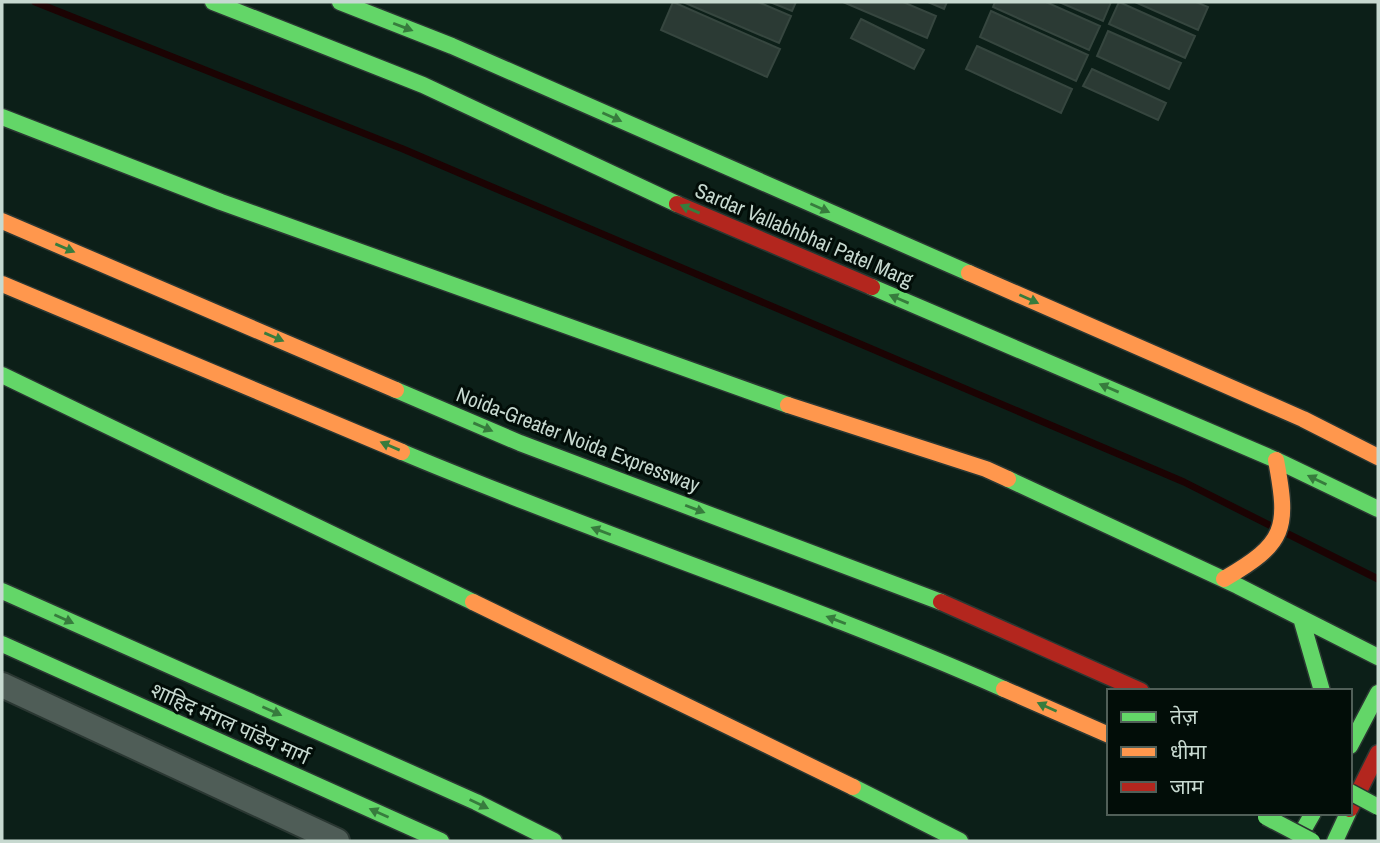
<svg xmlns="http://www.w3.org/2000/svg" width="1380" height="843" viewBox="0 0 1380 843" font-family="'Archivo Narrow','Noto Sans Devanagari',sans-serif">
	<rect width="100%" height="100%" fill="#0c1f18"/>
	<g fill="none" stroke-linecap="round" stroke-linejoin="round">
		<path stroke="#1c0303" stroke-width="7" d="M35,2l368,147 781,333 87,44
			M1288,534l90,45"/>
	</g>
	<path fill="#2b3a34" stroke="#36463f" stroke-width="2" d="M673,2l107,47 -13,28 -106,-47z
		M683,2h75l33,14 -12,27z
		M770,2h26l-4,9z
		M843,2h60l33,14 -9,22z
		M928,2h19l-3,7z
		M995,2h51l54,24 -11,24 -96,-43z
		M1059,2h52l-8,19z
		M1119,2l76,34 -10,22 -76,-34z
		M1135,2h61l12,5 -10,23z
		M991,11l97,44 -12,26 -96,-44z
		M861,19l63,31 -10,19 -63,-31z
		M1108,31l73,32 -12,26 -72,-33z
		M977,46l95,43 -11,24 -95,-44z
		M1092,69l74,34 -8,17 -75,-34z"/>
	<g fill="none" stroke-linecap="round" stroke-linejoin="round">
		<defs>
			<path id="street" d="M2,685l335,156"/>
			<path id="fast" d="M213,2l210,83 254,119
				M340,2l112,44 517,227
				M2,117l219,85 567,203
				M872,287l404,173 102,49
				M2,375l471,227
				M396,390l124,53 421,159
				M402,452c199,84 405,150 602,237
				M1008,479l230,107 140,71
				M2,591l474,211 78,39
				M1301,618l21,73
				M2,644l439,197
				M1350,746l28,-53
				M853,787l107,54
				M1297,841l16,-28
				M1335,841l13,-28"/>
			<path id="slow" d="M2,221l394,169
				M969,273l334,146 75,38
				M2,284l400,168
				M788,405l198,64 22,10
				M1224,579c62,-36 65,-50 52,-119
				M473,602l380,185
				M1004,689l105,46"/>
			<path id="jam" d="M677,204l195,83
				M941,602l200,89
				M1350,809l28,-56"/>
		</defs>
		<use href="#street" stroke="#2a3732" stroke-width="28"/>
		<use href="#fast" stroke="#2a3732" stroke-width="19"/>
		<use href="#slow" stroke="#2a3732" stroke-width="19"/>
		<use href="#jam" stroke="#2a3732" stroke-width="19"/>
		<use href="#street" stroke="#4f5d57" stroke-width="24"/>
		<use href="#fast" stroke="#63d668" stroke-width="16"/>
		<use href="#slow" stroke="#ff974d" stroke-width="16"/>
		<use href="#jam" stroke="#b3261e" stroke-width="16"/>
		<defs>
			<path id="fast-bridge" d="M1350,792l28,15
				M1266,817l46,24"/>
		</defs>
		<use href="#fast-bridge" stroke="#2a3732" stroke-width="19" stroke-linecap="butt"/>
		<use href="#fast-bridge" stroke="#63d668" stroke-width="16"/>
	</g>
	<defs><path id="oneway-solid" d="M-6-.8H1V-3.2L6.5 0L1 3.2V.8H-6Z" transform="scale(1.75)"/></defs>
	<g fill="#377c3d">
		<use href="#oneway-solid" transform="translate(403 27) rotate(21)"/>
		<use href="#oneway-solid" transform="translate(612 117) rotate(24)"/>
		<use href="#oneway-solid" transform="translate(820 208) rotate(24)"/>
		<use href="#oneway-solid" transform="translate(690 209) rotate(-157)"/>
		<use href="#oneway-solid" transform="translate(65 248) rotate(23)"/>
		<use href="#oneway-solid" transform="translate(899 299) rotate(-157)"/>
		<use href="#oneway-solid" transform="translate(1029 299) rotate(24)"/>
		<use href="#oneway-solid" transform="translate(274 337) rotate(23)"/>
		<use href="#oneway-solid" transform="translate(1109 388) rotate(-157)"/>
		<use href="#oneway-solid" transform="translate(483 427) rotate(23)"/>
		<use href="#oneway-solid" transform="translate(390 446) rotate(-157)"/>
		<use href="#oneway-solid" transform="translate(1317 480) rotate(-154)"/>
		<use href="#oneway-solid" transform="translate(695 509) rotate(21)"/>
		<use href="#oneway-solid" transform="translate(601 531) rotate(-159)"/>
		<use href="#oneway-solid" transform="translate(64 619) rotate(24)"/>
		<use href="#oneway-solid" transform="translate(836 620) rotate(-159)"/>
		<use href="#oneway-solid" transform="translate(1047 707) rotate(-156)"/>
		<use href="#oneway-solid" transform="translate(272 711) rotate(24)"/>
		<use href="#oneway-solid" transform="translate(479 804) rotate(26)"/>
		<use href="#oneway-solid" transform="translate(379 813) rotate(-156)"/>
	</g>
	<g text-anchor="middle" stroke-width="6" stroke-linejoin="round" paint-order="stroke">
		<g font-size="21" fill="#c7d9d0" stroke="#020d08">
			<text transform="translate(804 235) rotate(23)" y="7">Sardar Vallabhbhai Patel Marg</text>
			<text transform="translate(578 440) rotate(21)" y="7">Noida-Greater Noida Expressway</text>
			<text transform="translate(230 724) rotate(24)" y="7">शाहिद मंगल पांडेय मार्ग</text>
		</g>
	</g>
	<rect width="1380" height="843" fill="none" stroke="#c7d9d0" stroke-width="7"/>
	<rect x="1107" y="689" width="245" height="126" fill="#020d08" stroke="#515f58" stroke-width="2"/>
	<rect x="1121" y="712" width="35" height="10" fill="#63d668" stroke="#515f58" stroke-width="2"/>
	<text x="1170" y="724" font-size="21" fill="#c7d9d0">तेज़</text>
	<rect x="1121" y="747" width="35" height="10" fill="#ff974d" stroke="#515f58" stroke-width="2"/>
	<text x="1170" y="759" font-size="21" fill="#c7d9d0">धीमा</text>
	<rect x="1121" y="782" width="35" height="10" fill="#b3261e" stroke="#515f58" stroke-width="2"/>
	<text x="1170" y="794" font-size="21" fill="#c7d9d0">जाम</text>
</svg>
